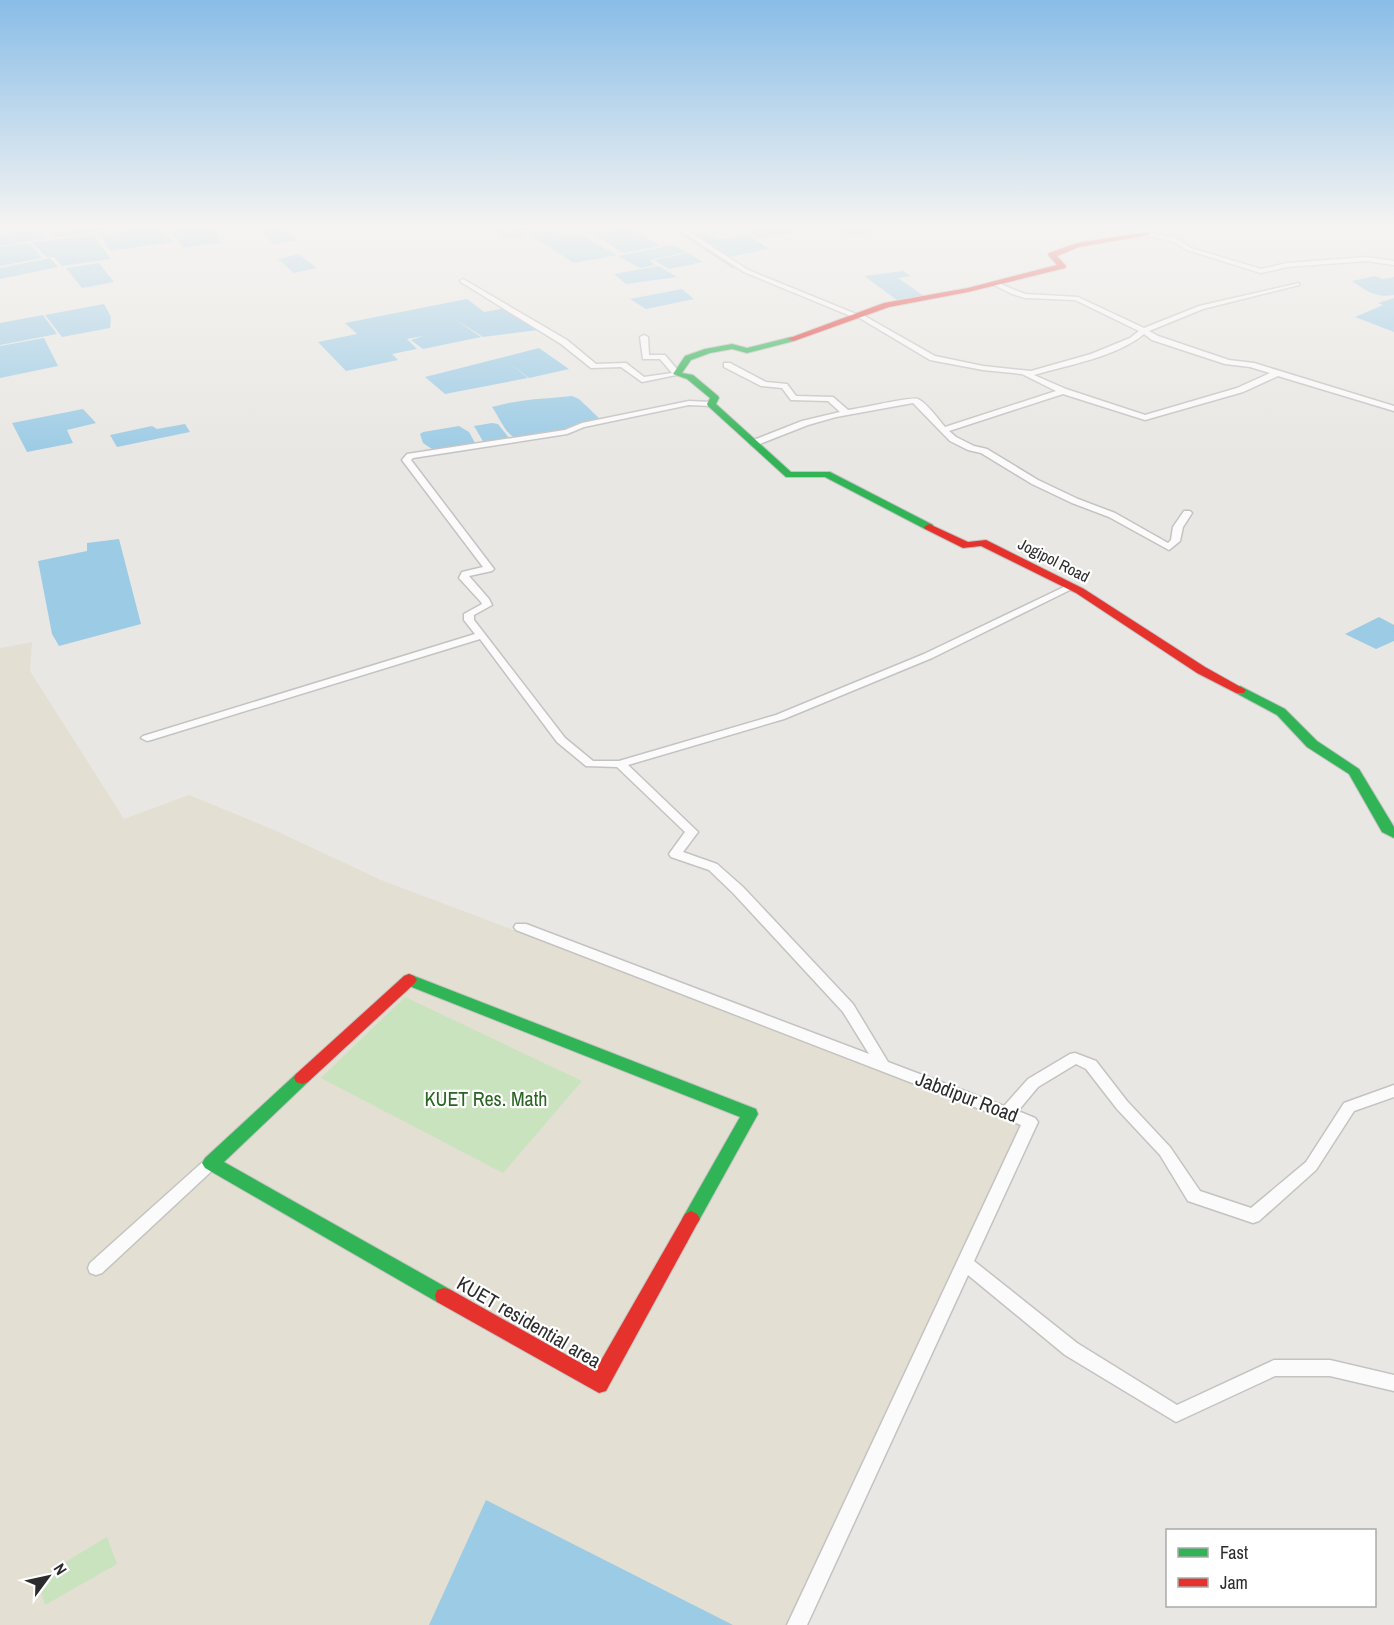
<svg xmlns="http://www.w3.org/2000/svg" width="1394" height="1625" viewBox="0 0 1394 1625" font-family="'Archivo Narrow',sans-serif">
	<rect width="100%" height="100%" fill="#e9e7e3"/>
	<path fill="#e3dfd2" d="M32,642l-2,29 94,148 65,-24 85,35 107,50 643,242 -225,503h-799v-977z"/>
	<path fill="#c9e3be" d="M405,997l177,84 -79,92 -182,-95z
		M107,1537l10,27 -72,41 -8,-26z"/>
	<path fill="#9ccbe5" d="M85,226h45l-76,12 -5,-6z
		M142,226h14l19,16 -65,9 -9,-16z
		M197,226h14l9,6 -4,3 6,8 -39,5 -14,-18z
		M254,226h26l18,14 -25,4z
		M483,226h67l2,1 -31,4 2,6 -17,2z
		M627,226l33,20 -37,7 -32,-21z
		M737,226h56l9,5 -43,8z
		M827,226h63l4,2 -45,9z
		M39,228l8,10 -47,8v-11z
		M554,229l10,8 16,-3 37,21 -43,8 -48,-30z
		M700,229l17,11 30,-5 23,14 -43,8 -39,-26z
		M93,235l18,24 -49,7 -8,-9h-8l-14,-15z
		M24,243l6,1 12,14 -42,8v-19z
		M673,245l14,7 -37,8 5,5 -15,3 -22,-12z
		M688,253l15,9 -34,7 -15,-9z
		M299,254l18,14 -23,5 -16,-14z
		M50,258l8,9 -58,12v-11z
		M99,263l15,19 -32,6 -16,-20z
		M659,266l18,11 -51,7 -12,-10z
		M903,271l8,5 -13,2 26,18 -27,4 -33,-24z
		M1375,276l8,3 11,-2v18c-18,3 -28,-4 -42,-14z
		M682,289l12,10 -48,10 -16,-10z
		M1394,298v34l-39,-15 28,-12 -5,-2z
		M467,299l17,13 22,-4 32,22 -55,7 -30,-19 28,19 -58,12 -12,-9 12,-4 -16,3 10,10 -25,5 6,6 -52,11 -28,-29 39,-8 -12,-11z
		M104,304l7,13 -1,11 -48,9 -17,-22z
		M43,315l14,19 -57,11v-22z
		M44,338l14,28 -58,12v-32z
		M539,348l30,21 -40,9 -19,-15 18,15 -83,16 -20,-17z
		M572,396l7,3 21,20c-11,6 -76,23 -86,18 -9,-4 -16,-22 -22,-30 26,-8 54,-8 80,-11z
		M83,409l13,14 -29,7 6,13 -46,9 -15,-29z
		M492,423l6,1 11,14 -25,5 -10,-17z
		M185,424l5,8 -73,15 -7,-12 42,-9 5,3z
		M459,426l10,6 6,11 -40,8 -12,-8 -3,-9 3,-2z
		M119,539l22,85 -82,22 -7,-12 -14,-73 49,-10v-8z
		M1379,617l15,8v16l-18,8 -31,-15z
		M486,1500l247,125h-304z"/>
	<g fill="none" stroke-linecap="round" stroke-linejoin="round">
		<path fill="#9ccbe5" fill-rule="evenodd" d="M668,226h7l62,41 -5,1z"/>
		<defs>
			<path id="street" d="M673,226h7l68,44 108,44h5l74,42 48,10 48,5 60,-17 39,-16 9,-7 -64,-31 -50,-2 -13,-4 -18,-9v-2h4l27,11 53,3 66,31 55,-22 100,-23v2l-96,24 -54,22 9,5 71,24 25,3 140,43v5l-116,-35 -35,16 -98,28 -82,-26 -114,37 7,6 18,9 13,3 51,31 40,19 37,14 53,30 3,-3 2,-13 11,-16h6l2,2 -9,14 -3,14 -11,9 -60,-33 -37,-14 -40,-19 -51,-31 -13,-3 -18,-9 -37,-38 -77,14 -28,8 -51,20h-6v-4l51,-20 38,-9 -12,-11 -37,-1 -9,-12 -21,-2 -37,-19v-4h6l36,19 21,2 9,12 37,1 15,13c11,-1 64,-14 70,-11 10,5 20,20 27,28l111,-36 -34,-17 -39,-4 -53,-10 -72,-43h-5l-109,-45zM1144,334l8,6 73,24 25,3 20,6 -33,15 -92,27 -79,-26 -32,-14c34,-10 82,-18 110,-41z
				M1123,226h8l11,5 34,7 15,10 70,21 26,-6 79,-6 28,4v4l-28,-4 -79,6 -26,6 -74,-23 -15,-9 -34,-7z
				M463,279l104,61 29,24 30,-1 18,14 28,-4 -12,-14h-17l-3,-22 4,-2 4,2 1,18h16l16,19 -39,8 -21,-15 -30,1 -30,-24 -100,-62 -1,-1z
				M689,401l22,1 4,2 -4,2 -22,-1 -105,22 -17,7 -154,24 -2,2 83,109 -2,2 -23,5 20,23 3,6 -18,10v5l91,118 28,23h26l157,-46 148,-61 144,-69 3,-1 5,3 -144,71 -148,61 -156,46 70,67 -15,20 34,12 26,23 110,117 35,58 116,44 24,-27 42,-25 5,-1 21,8 31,40 43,46 30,44 51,17 55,-46 38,-59 50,-18v12l-40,14 -38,59 -57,51 -6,2 -65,-22 -28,-46 -43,-46 -31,-40 -10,-5 -38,23 -20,24 17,7 3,4 -64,139 103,82 100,62 97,-45h56l64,15v16l-64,-15h-55l-99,46 -111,-67 -97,-80 -161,350h-20l234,-500 -505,-195 -2,-3 2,-3h10l343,130 -26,-42 -110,-119 -24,-23 -38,-13 -2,-3 16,-22 -68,-65 -31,-1 -29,-24 -77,-103 -329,101 -4,1 -6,-3 2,-2 332,-102 -11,-14v-6l18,-10 -1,-2 -22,-24 3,-6 21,-5 -81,-107 5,-6 158,-24 17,-7z
				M211,1157l5,2 3,4 -3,4 -114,106 -6,2 -6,-2 -2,-5 2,-5 116,-104z"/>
			<path id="fast" d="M791,337l4,2 -1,2 -47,12 -15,-4 -22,4 -19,7 -9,13 11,2 25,21 1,2 -3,6 75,68h39l103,53v4h-8l-100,-52h-39l-78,-71 -1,-2 3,-6 -23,-19 -14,-5 12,-18 20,-7 27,-5 15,4z
				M1240,686l45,23 32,32 42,28 35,58v11l-12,-6 -33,-58 -42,-27 -30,-32 -41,-22 -2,-3z
				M409,974l347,135 2,5 -61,110 -6,3 -6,-3 -3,-5 58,-102 -336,-133 -3,-4 3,-4z
				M302,1072l6,2 2,4 -2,4 -84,80 227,128 2,6 -2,6 -7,2 -7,-2 -232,-134 -3,-5 3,-5 91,-84z"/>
			<path id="jam" d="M1147,232l4,2 -2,1 -70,12 -22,9 9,10 -1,2 -97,24 -79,15 -95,34 -7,-2 97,-36 84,-15 89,-23 -9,-10 1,-2 28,-10z
				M929,524l39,18 18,-2 98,49 121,78 41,23 -2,3h-8l-39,-20 -121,-80 -95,-47 -18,2 -38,-19 -1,-2z
				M409,974l5,2 3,4 -3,4 -106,98 -6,2 -6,-2 -2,-4 2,-4 108,-98z
				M691,1211l6,3 3,5 -3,5 -91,167 -7,2 -162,-91 -2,-6 2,-6 7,-2 7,2 144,81 90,-157z"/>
		</defs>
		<use href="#street" stroke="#c4c3c2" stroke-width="3"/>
		<use href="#fast" stroke="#c4c3c2" stroke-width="2"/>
		<use href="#jam" stroke="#c4c3c2" stroke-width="2"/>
		<use href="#street" fill="#fcfbfb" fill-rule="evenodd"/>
		<use href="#fast" fill="#30b455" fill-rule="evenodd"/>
		<use href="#jam" fill="#e5322d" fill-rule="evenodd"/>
	</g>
	<linearGradient id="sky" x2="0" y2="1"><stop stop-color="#89bde7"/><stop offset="0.5" stop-color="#f5f4f2"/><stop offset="1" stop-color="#f5f4f2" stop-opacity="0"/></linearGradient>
	<rect width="1394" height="453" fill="url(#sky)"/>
	<g text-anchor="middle" stroke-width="4.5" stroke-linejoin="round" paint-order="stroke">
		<g font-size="16" fill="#2c2c2c" stroke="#fff">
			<text transform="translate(1054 560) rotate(27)" y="6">Jogipol Road</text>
		</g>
		<g font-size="20" fill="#2c2c2c" stroke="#fff">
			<text transform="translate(967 1097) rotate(21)" y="7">Jabdipur Road</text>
			<text transform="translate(529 1322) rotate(30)" y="7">KUET residential area</text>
		</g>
		<g font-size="20" fill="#286520" stroke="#fff">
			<text x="486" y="1106">KUET Res. Math</text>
		</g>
	</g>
	<rect x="1166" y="1529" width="210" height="78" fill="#ffffff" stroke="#ababab" stroke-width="1.5"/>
	<rect x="1178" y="1548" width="30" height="9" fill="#30b455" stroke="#ababab" stroke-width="1.5"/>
	<text x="1220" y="1559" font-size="18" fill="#2c2c2c">Fast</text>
	<rect x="1178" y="1578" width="30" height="9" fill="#e5322d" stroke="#ababab" stroke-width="1.5"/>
	<text x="1220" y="1589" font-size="18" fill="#2c2c2c">Jam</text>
	<g transform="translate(48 1577) rotate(57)" stroke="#ffffff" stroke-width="4.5" paint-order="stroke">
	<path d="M0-4.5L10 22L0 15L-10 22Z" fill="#2c2c2c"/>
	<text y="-9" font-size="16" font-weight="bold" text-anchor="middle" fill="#2c2c2c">N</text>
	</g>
</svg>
